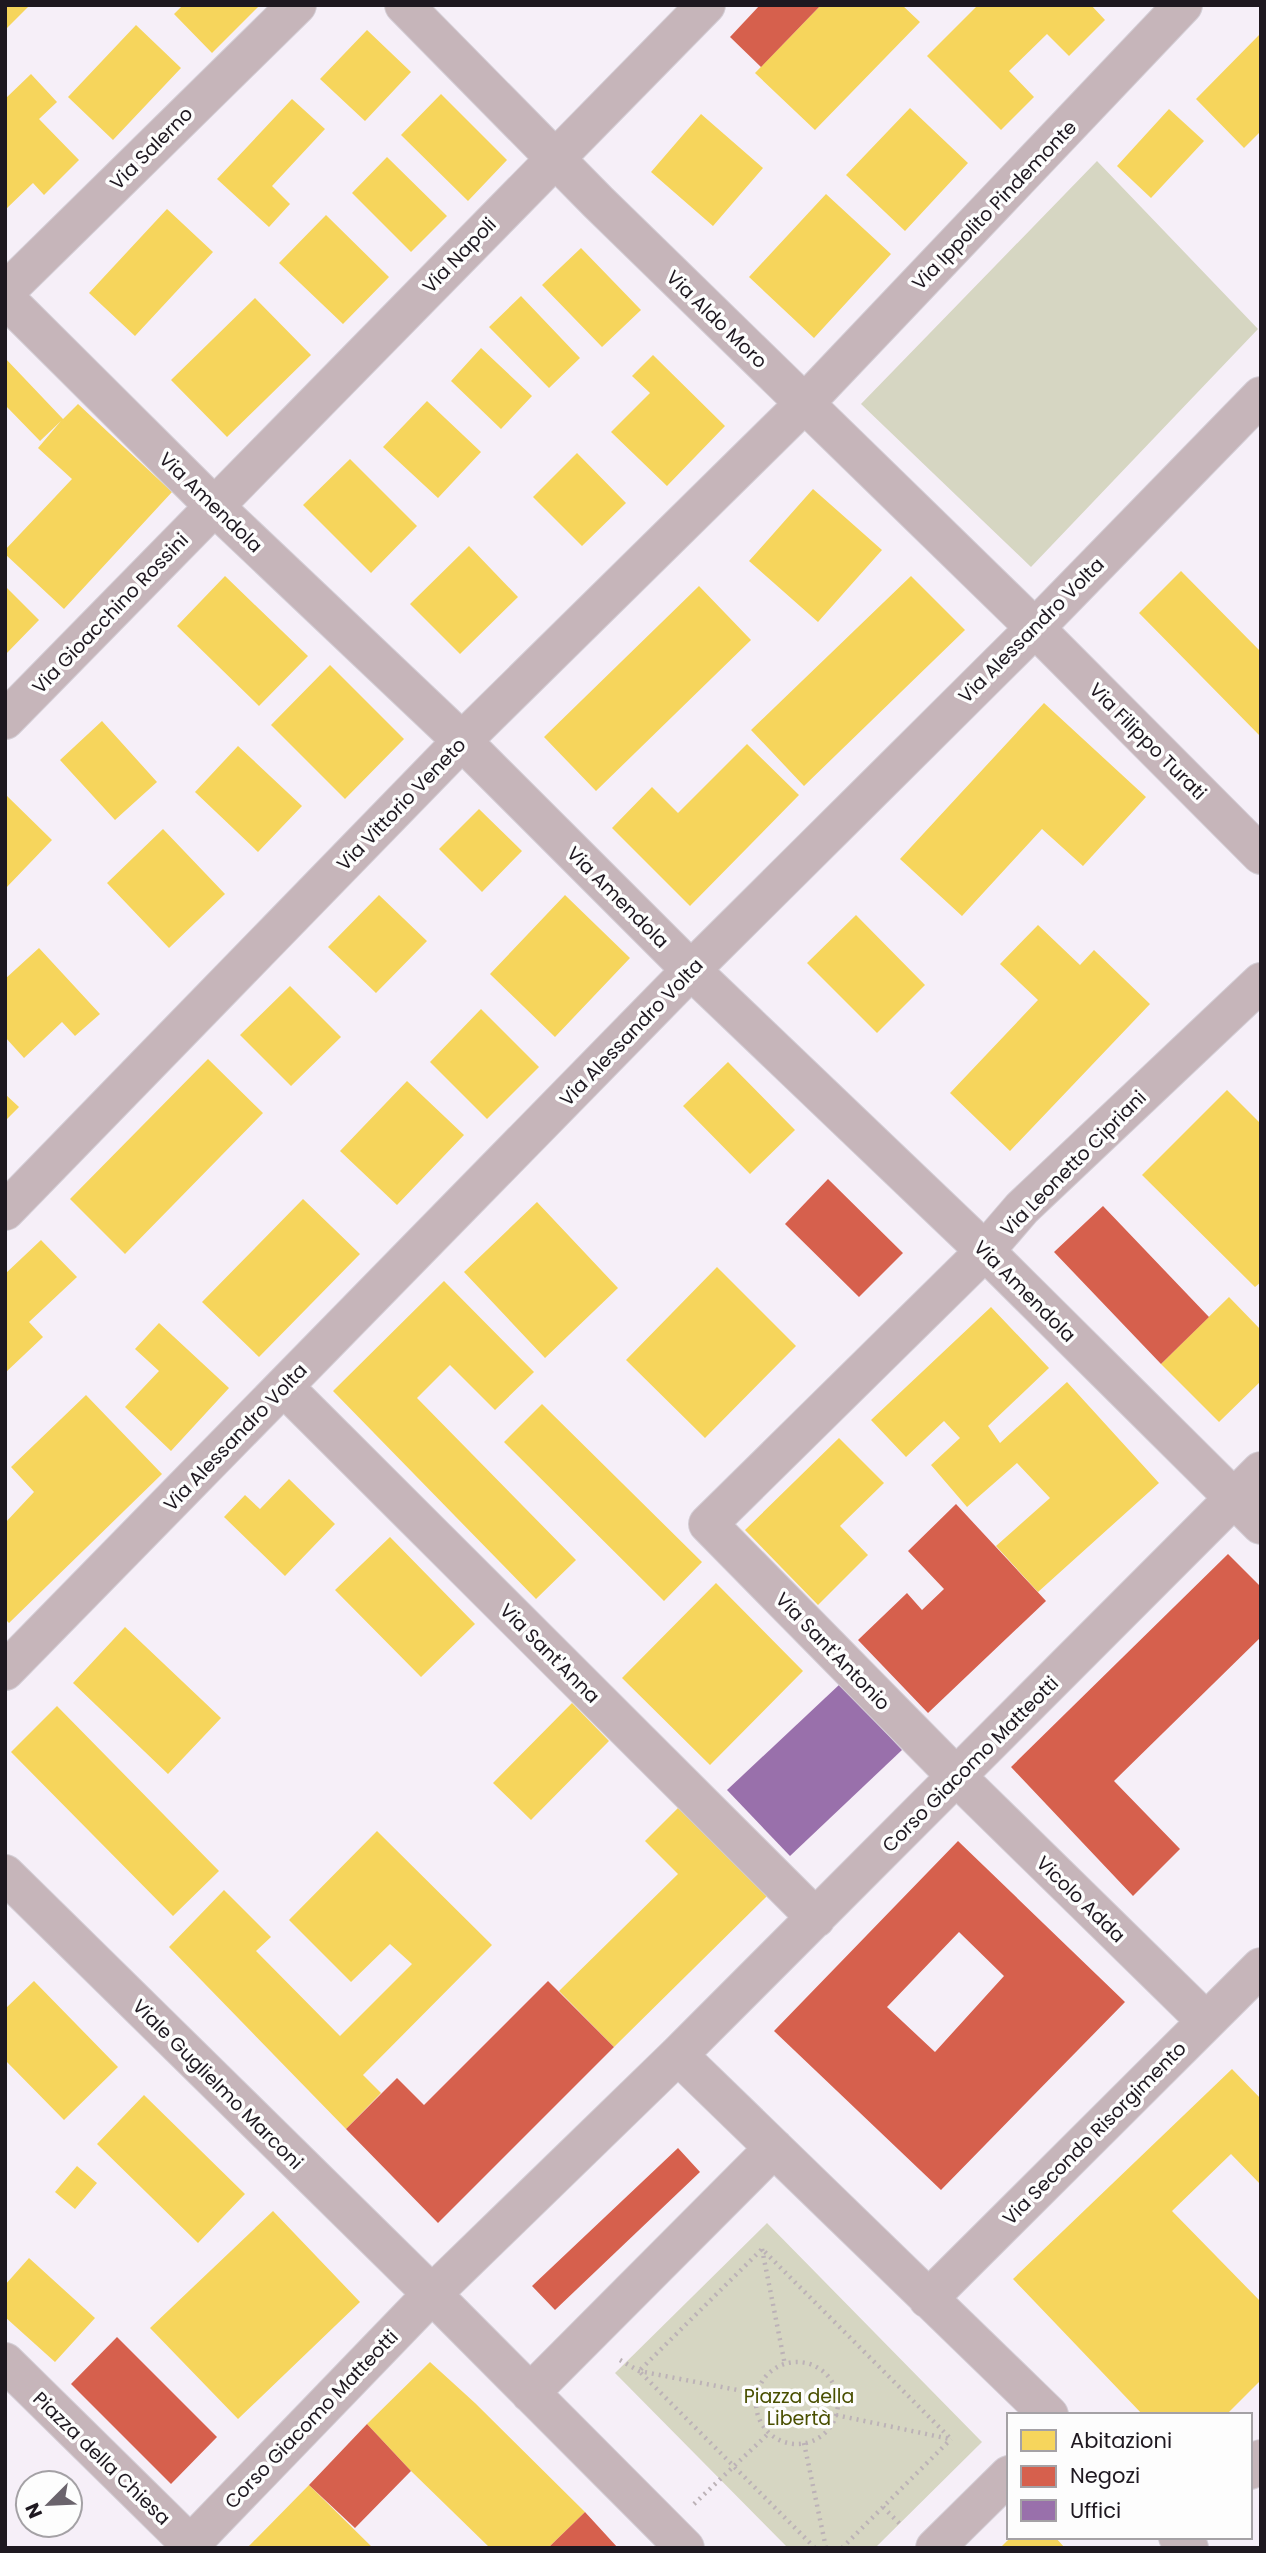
<svg xmlns="http://www.w3.org/2000/svg" width="1266" height="2553" viewBox="0 0 1266 2553" font-family="Poppins,sans-serif">
	<rect width="100%" height="100%" fill="#f6eff8"/>
	<path fill="#d6d6c2" d="M1097,161l161,168 -227,238 -170,-163z
		M767,2223l215,219 -107,106h-87l-173,-175z"/>
	<path fill="#f6d55c" d="M5,5h25l-25,25z
		M183,5h77l-48,48 -38,-39z
		M821,5h81l18,17 -105,108 -60,-57z
		M978,5h113l14,15 -36,36 -22,-22 -38,37 25,26 -33,33 -74,-74z
		M136,25l45,43 -68,72 -45,-43z
		M367,30l44,42 -46,49 -45,-42z
		M1261,33v98l-17,17 -48,-49z
		M31,74l26,28 -18,17 40,41 -35,35 -11,-12 -28,27v-111z
		M441,94l66,66 -39,41 -67,-66z
		M292,99l33,30 -53,57 18,18 -21,23 -52,-48z
		M910,108l58,55 -63,68 -59,-56z
		M1169,109l35,32 -53,57 -34,-32z
		M701,114l62,54 -50,58 -62,-54z
		M387,157l60,59 -36,36 -59,-59z
		M826,194l65,60 -77,84 -65,-61z
		M167,209l46,43 -78,84 -46,-43z
		M326,215l63,62 -46,47 -64,-61z
		M581,248l60,62 -39,37 -60,-62z
		M521,296l59,62 -31,30 -60,-61z
		M255,298l56,57 -84,82 -56,-57z
		M481,348l51,48 -31,33 -50,-48z
		M653,355l72,71 -58,60 -56,-54 39,-39 -18,-17z
		M5,358l58,61 15,-15 94,88 -108,117 -59,-55v-4l67,-71 -34,-31 23,-27 -21,20 -35,-36z
		M427,401l54,51 -43,46 -55,-51z
		M577,453l49,50 -44,43 -49,-49z
		M350,459l67,67 -46,47 -68,-68z
		M813,489l69,61 -64,72 -69,-61z
		M469,546l49,51 -58,57 -50,-50z
		M1181,571l80,81v85l-122,-124z
		M225,576l83,80 -49,50 -82,-80z
		M911,576l54,54 -161,156 -53,-56z
		M5,586l34,34 -34,35z
		M699,586l52,54 -155,151 -52,-54z
		M330,665l74,74 -59,60 -74,-74z
		M1044,703l102,94 -63,69 -41,-37 -80,87 -62,-57z
		M102,721l55,61 -42,38 -55,-60z
		M747,744l52,51 -109,111 -78,-78 40,-41 26,26z
		M238,746l64,60 -44,46 -63,-60z
		M5,794l47,46 -47,49z
		M479,809l43,42 -40,41 -43,-43z
		M163,829l62,65 -56,54 -62,-65z
		M379,895l48,46 -51,52 -48,-46z
		M565,895l65,63 -75,79 -65,-63z
		M856,915l69,70 -48,48 -70,-70z
		M1038,925l42,40 14,-15 56,54 -140,147 -60,-58 88,-93 -38,-36z
		M39,948l61,66 -25,22 -13,-14 -38,36 -19,-21v-58z
		M290,986l51,51 -50,49 -51,-51z
		M481,1009l58,58 -52,52 -57,-57z
		M208,1059l55,54 -138,141 -55,-55z
		M728,1062l67,68 -45,44 -67,-68z
		M407,1081l57,54 -67,70 -57,-54z
		M1227,1090l34,34v158l-6,5 -113,-112z
		M5,1094l14,13 -14,14z
		M303,1199l57,55 -101,103 -57,-55z
		M537,1202l81,86 -73,70 -81,-86z
		M41,1240l36,37 -48,45 14,15 -38,36v-99z
		M717,1267l79,79 -91,92 -79,-78z
		M444,1281l90,91 -39,38 -45,-45 -33,33 159,162 -40,39 -203,-208z
		M1229,1297l32,33v51l-42,41 -58,-58z
		M991,1307l58,61 -61,58 12,17 67,-61 92,101 -121,109 -42,-46 54,-48 -33,-35 -50,44 -36,-42 29,-27 -16,-17 -38,36 -35,-37z
		M159,1323l70,65 -58,63 -46,-44 34,-36 -24,-22z
		M86,1395l76,79 -153,149 -4,-4v-96l29,-31 -23,-25z
		M542,1404l160,158 -38,39 -160,-159z
		M839,1438l45,45 -44,43 28,29 -50,50 -73,-75z
		M289,1479l46,45 -50,52 -61,-59 21,-22 15,14z
		M390,1537l85,87 -54,53 -86,-87z
		M716,1583l87,88 -93,94 -88,-87z
		M125,1627l96,91 -53,56 -95,-91z
		M572,1703l37,38 -78,79 -38,-37z
		M57,1706l162,165 -46,45 -162,-164z
		M680,1806l88,89 -154,152 -55,-56 119,-117 -33,-33z
		M377,1831l115,114 -129,130 18,18 -35,36 -177,-182 55,-57 47,47 -15,14 84,85 72,-72 -22,-20 -39,38 -62,-62z
		M34,1981l84,86 -54,53 -59,-60v-51z
		M1232,2069l29,30v86l-30,-31 -59,57 89,91v78l-35,35h-83l-130,-136z
		M144,2095l101,99 -47,49 -101,-99z
		M77,2166l20,17 -22,26 -20,-17z
		M273,2211l87,91 -122,117 -88,-91z
		M29,2258l66,60 -40,44 -50,-45v-32z
		M430,2362l45,41 110,109 -37,36h-58l-79,-77 -44,-47z
		M309,2485l64,63h-126z
		M1011,2537h44l10,11h-65z"/>
	<path fill="#d6604d" fill-rule="evenodd" d="M760,5h61l-60,62 -31,-30z
		M828,1179l75,74 -44,44 -74,-73z
		M1103,1206l106,111 -48,47 -107,-112z
		M956,1504l90,97 -118,112 -70,-73 49,-47 15,17 22,-21 -36,-38z
		M1228,1554l33,33v50l-147,144 66,68 -47,47 -122,-129z
		M958,1841l167,161 -184,188 -167,-159zM959,1932l45,44 -69,76 -48,-45z
		M548,1981l66,66 -176,176 -92,-94 51,-51 27,27z
		M678,2148l22,24 -145,138 -23,-24z
		M117,2337l100,100 -46,47 -100,-100z
		M367,2424l44,47 -56,57 -46,-43z
		M585,2512l33,36h-70z"/>
	<path fill="#9970ab" d="M840,1684l62,66 -112,106 -63,-66z"/>
	<g fill="none" stroke-linecap="round" stroke-linejoin="round">
		<defs>
			<path id="minor" d="M404,5l194,197 437,426 226,227
				M5,292l292,-287
				M5,298l209,208 248,235 229,229 294,281 276,274
				M5,720l701,-715
				M5,1211l457,-470 342,-337 379,-399
				M284,1387l532,531
				M5,1671l686,-701 344,-342 226,-232
				M5,1874l427,420 253,254
				M1206,2021l-249,-244 -249,-253 277,-273 37,-43 239,-226
				M678,2055l371,360
				M928,2299l333,-332
				M5,2362l189,186
				M530,2393l244,-245
				M1250,2470l11,-11
				M1178,2537l11,11
				M187,2548l245,-254 246,-239 583,-584
				M935,2548l74,-73"/>
		</defs>
		<use href="#minor" stroke="#d3cdd5" stroke-width="40"/>
		<path stroke="#bcb2b7" stroke-width="4.5" stroke-dasharray="2 5" stroke-linecap="butt" d="M762,2249l23,116
			M620,2360l19,11 119,23
			M756 2403a41 41 0 1 1 82 0a41 41 0 1 1-82 0Z
			M836,2415l114,24
			M804,2443l22,105
			M694,2504l75,-71
			M883,2507l19,19
			M815,2548l-176,-177 123,-122 189,190
			M842,2548l109,-109"/>
		<use href="#minor" stroke="#c6b5ba" stroke-width="38"/>
	</g>
	<g text-anchor="middle" stroke-width="7" stroke-linejoin="round" paint-order="stroke">
		<g font-size="19" fill="#1e1820" stroke="#fdfdfd">
			<text transform="translate(151 148) rotate(-45)" y="7">Via Salerno</text>
			<text transform="translate(994 205) rotate(-46)" y="7">Via Ippolito Pindemonte</text>
			<text transform="translate(459 255) rotate(-46)" y="7">Via Napoli</text>
			<text transform="translate(717 319) rotate(44)" y="7">Via Aldo Moro</text>
			<text transform="translate(211 502) rotate(44)" y="7">Via Amendola</text>
			<text transform="translate(110 613) rotate(-46)" y="7">Via Gioacchino Rossini</text>
			<text transform="translate(1031 630) rotate(-45)" y="7">Via Alessandro Volta</text>
			<text transform="translate(1148 741) rotate(45)" y="7">Via Filippo Turati</text>
			<text transform="translate(401 804) rotate(-46)" y="7">Via Vittorio Veneto</text>
			<text transform="translate(618 897) rotate(45)" y="7">Via Amendola</text>
			<text transform="translate(631 1032) rotate(-46)" y="7">Via Alessandro Volta</text>
			<text transform="translate(1073 1163) rotate(-45)" y="7">Via Leonetto Cipriani</text>
			<text transform="translate(1025 1291) rotate(45)" y="7">Via Amendola</text>
			<text transform="translate(235 1437) rotate(-46)" y="7">Via Alessandro Volta</text>
			<text transform="translate(833 1651) rotate(46)" y="7">Via Sant'Antonio</text>
			<text transform="translate(550 1653) rotate(45)" y="7">Via Sant'Anna</text>
			<text transform="translate(970 1764) rotate(-45)" y="7">Corso Giacomo Matteotti</text>
			<text transform="translate(1081 1899) rotate(44)" y="7">Vicolo Adda</text>
			<text transform="translate(218 2084) rotate(45)" y="7">Viale Guglielmo Marconi</text>
			<text transform="translate(1094 2133) rotate(-45)" y="7">Via Secondo Risorgimento</text>
			<text transform="translate(311 2419) rotate(-46)" y="7">Corso Giacomo Matteotti</text>
			<text transform="translate(102 2458) rotate(44)" y="7">Piazza della Chiesa</text>
		</g>
		<g font-size="19" fill="#494f00" stroke="#fdfdfd">
			<text x="799" y="2403">Piazza della<tspan x="799" dy="22">Libertà</tspan></text>
		</g>
	</g>
	<rect width="1266" height="2553" fill="none" stroke="#1e1820" stroke-width="14"/>
	<rect x="1007" y="2413" width="245" height="126" fill="#fdfdfd" stroke="#a4a1a5" stroke-width="2"/>
	<rect x="1021" y="2430" width="35" height="21" fill="#f6d55c" stroke="#a4a1a5" stroke-width="2"/>
	<text x="1070" y="2448" font-size="21" fill="#1e1820">Abitazioni</text>
	<rect x="1021" y="2466" width="35" height="21" fill="#d6604d" stroke="#a4a1a5" stroke-width="2"/>
	<text x="1070" y="2483" font-size="21" fill="#1e1820">Negozi</text>
	<rect x="1021" y="2500" width="35" height="21" fill="#9970ab" stroke="#a4a1a5" stroke-width="2"/>
	<text x="1070" y="2518" font-size="21" fill="#1e1820">Uffici</text>
	<g transform="translate(49 2504) rotate(246)"><circle r="33" fill="#fdfdfd" stroke="#a4a1a5" stroke-width="2"/>
	<path d="M0-5L12 26L0 18L-12 26Z" fill="#6a636c"/>
	<text y="-10" font-size="19" font-weight="bold" text-anchor="middle" fill="#1e1820">N</text>
	</g>
</svg>
